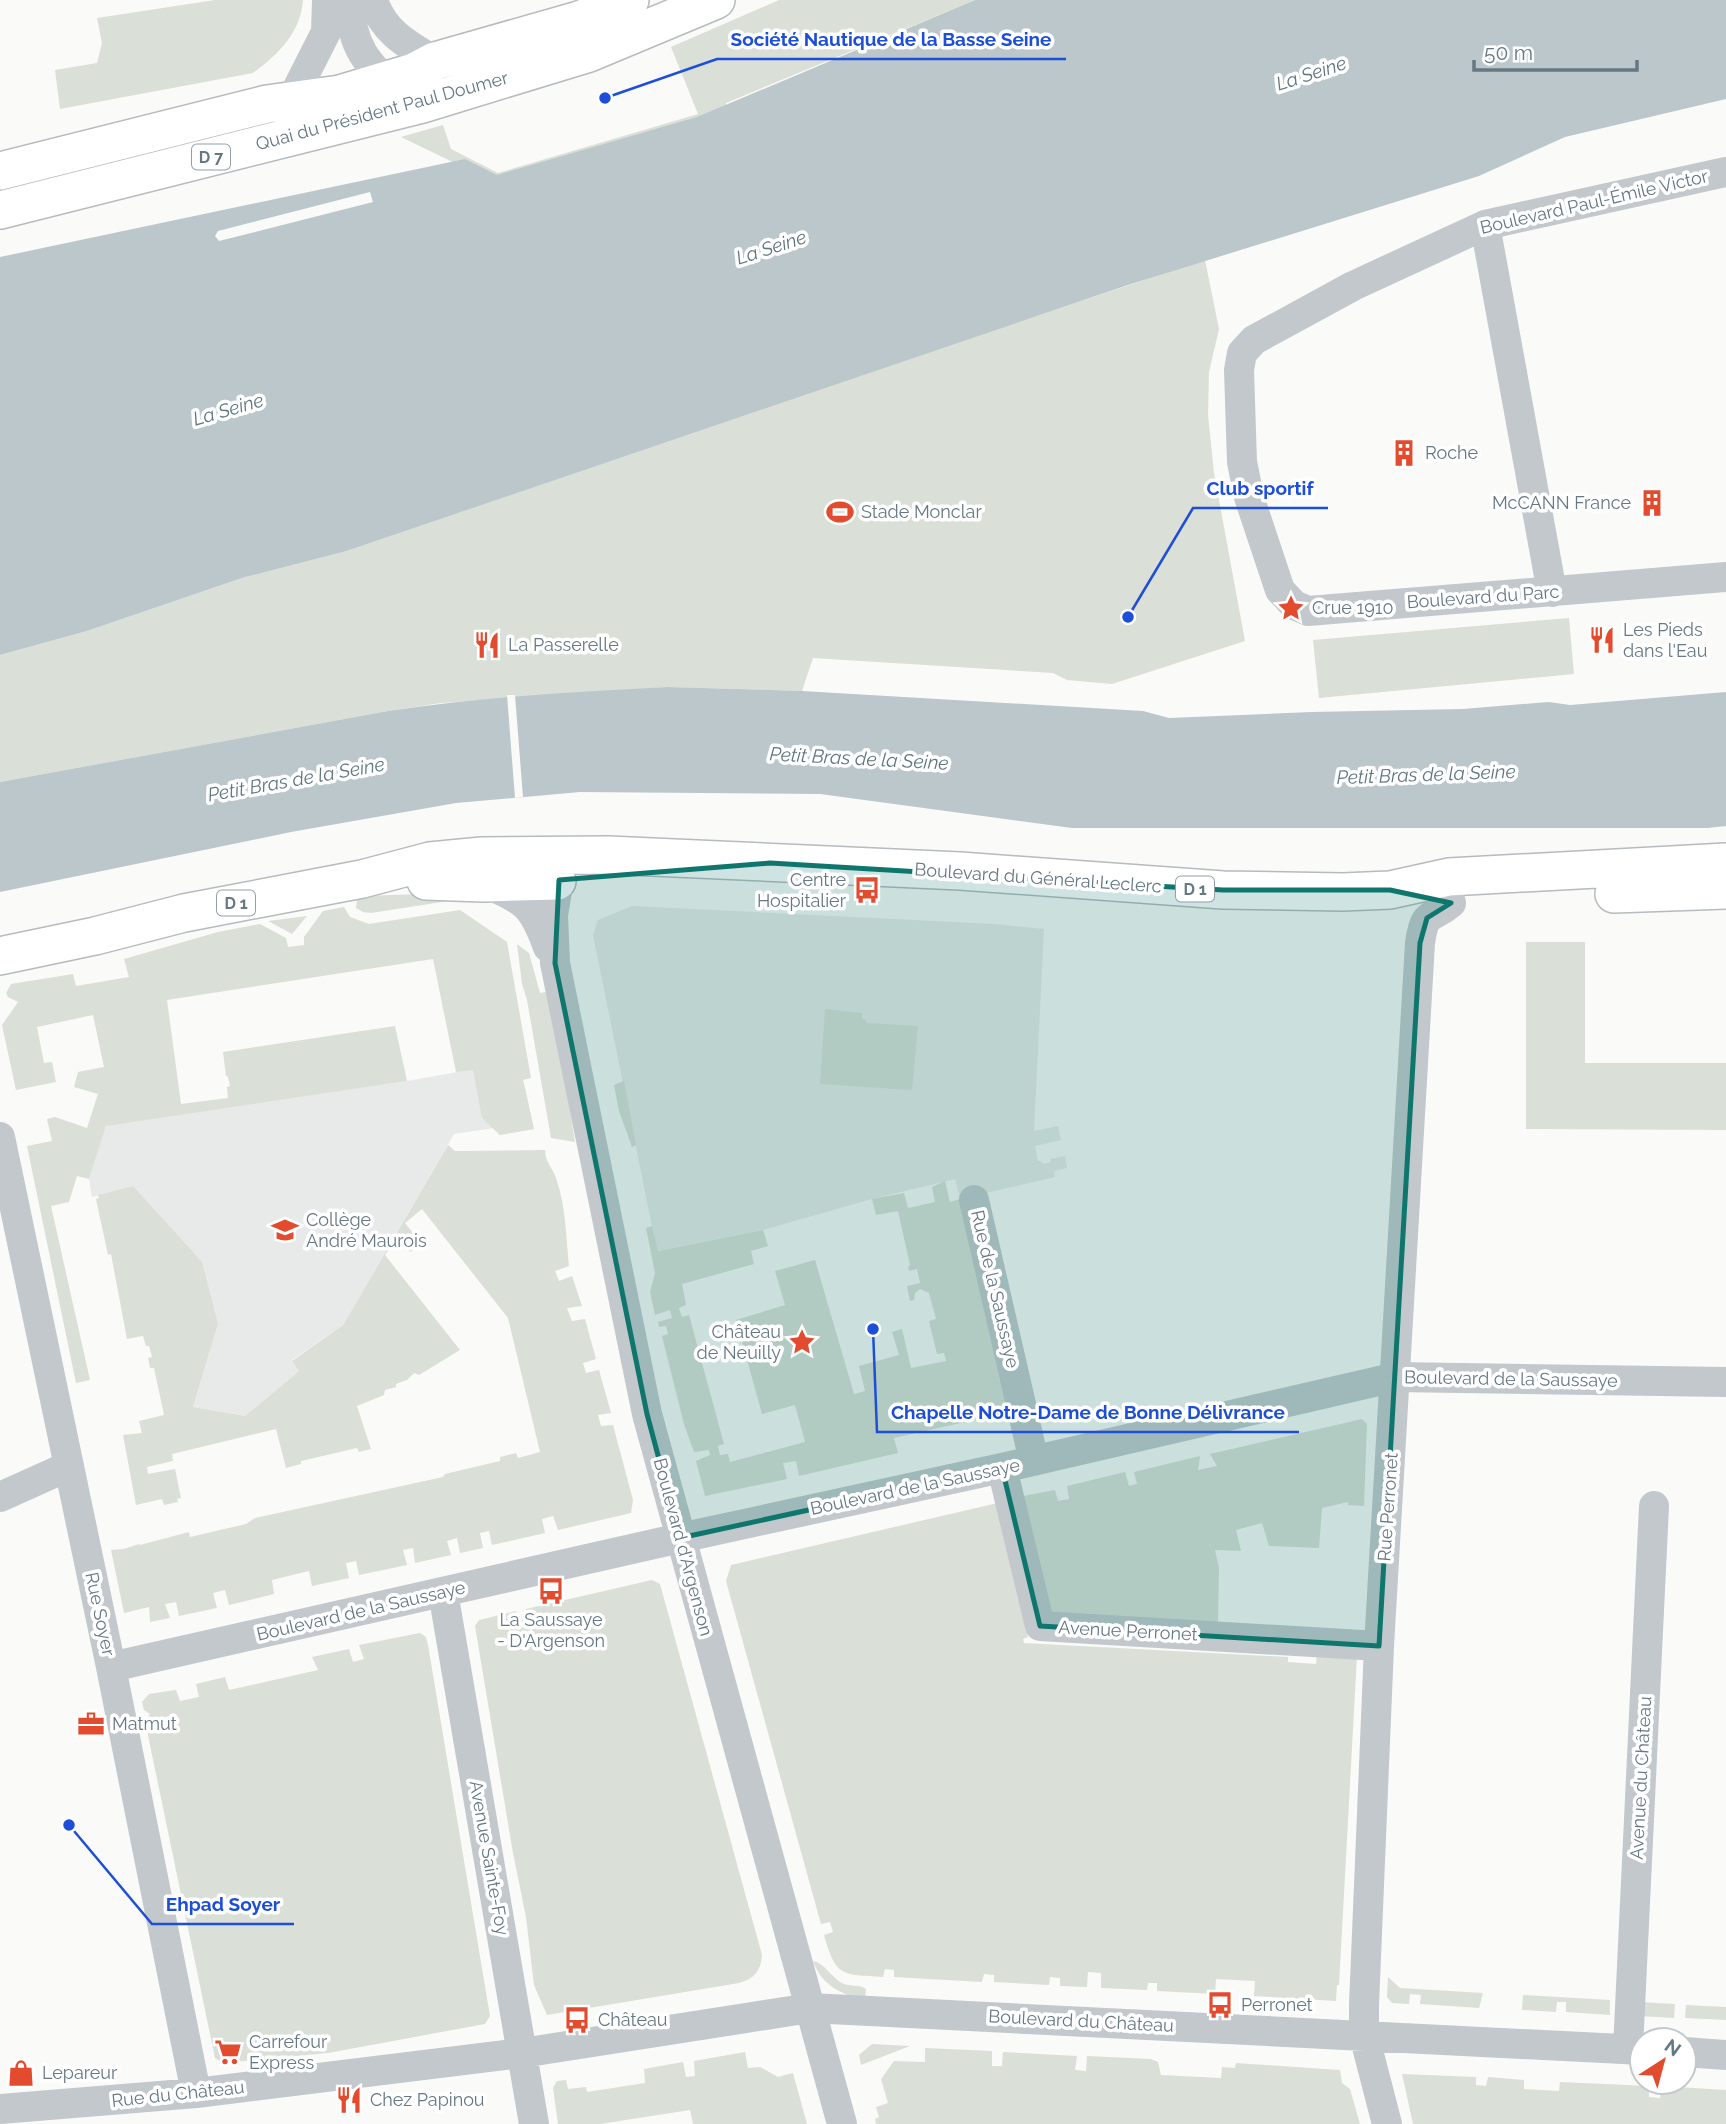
<svg xmlns="http://www.w3.org/2000/svg" width="1726" height="2124" viewBox="0 0 1726 2124" font-family="Raleway,sans-serif">
	<rect width="100%" height="100%" fill="#fafaf8"/>
	<path fill="#e8eae9" d="M632,906l362,18 50,5 -10,202 24,-5 3,14 -26,6 3,15h3l2,3 8,-2 -1,-3 15,-3 2,12 -13,3 1,6 -95,22 -5,-20 -83,20 -109,31 -106,21 -64,-316 5,-15z
		M519,1061l15,68 -34,6 -6,-7 -40,6 -111,191 -51,35 7,11 -54,45 -52,-9 25,-83 -85,-138 -41,11 -3,-18 17,-54 301,-44z"/>
	<path fill="#dadfd7" d="M215,0h88c-2,32 -25,55 -50,73l-193,36 -5,-39 42,-7 5,-20 -5,-25z
		M779,0h196l-249,103 2,13 -232,67 -95,-46 42,-12 8,24 47,24 200,-59 -27,-67z
		M1205,260l14,69 -10,43 -1,43 6,58 31,168 -133,43 -45,-4 -14,-7 -240,-15 -11,33 -135,-4 -226,16 -53,8 -388,71v-127l87,-24 158,-54z
		M1569,618l5,56 -255,24 -6,-58z
		M479,892v9l-18,-2 -90,14 -8,-1 -7,-4 1,-8 6,-4z
		M344,907l6,10 19,7 91,-14 47,32 24,136 -8,2 11,49 -34,6 -18,-17 -9,-48 -17,2 -23,-113 -266,41 14,104 47,-6 -1,-11 3,-1 -2,-9 -2,-1 -3,-24 172,-26 12,55 -301,45 -17,53 -12,-3 -8,26 -18,4 39,174 -14,3 -49,-237 25,-5 -5,-22 8,-2 32,11 11,-34 -24,-7 4,-15 26,-5 -11,-52 -56,12 7,36 8,-1 4,20 -40,8 -14,-65 16,-23 -10,-5 -2,-4 5,-9 62,-10 3,12 53,-9 -5,-18 94,-27 42,-8 26,14 2,9 16,-2v-8l19,-26z
		M307,916l-15,18 -24,-13z
		M1526,942h59v121h141v67l-200,-1z
		M517,944l12,9 11,40 11,-2 24,151 -24,-4 -24,-138 -5,-16z
		M825,1009l37,4v6h4v4l52,3 -6,64 -92,-6z
		M624,1081l12,64 -4,2 -13,-36 -5,-26z
		M448,1145l7,6 90,-1c0,13 9,19 12,31 9,27 9,57 12,85l-14,5 4,10 13,-5 10,30 -15,2 5,13 13,-2 11,40 -13,4 3,10 13,-3 12,43 -13,2 3,11 12,-1 20,75 -2,13 -73,17 -5,-14 -11,3 3,14 -53,12 -3,-14 -9,2 3,15 -23,5 -3,-15 -10,3 4,14 -36,8 -2,-15 -10,2 4,15 -48,10 -3,-14 -10,2 3,15 -37,8 -3,-15 -37,9 2,14 -45,11 -4,-15 -12,3 4,15 -38,8 -3,-14 -11,2 5,14 -20,4 -1,-15 -25,6 -13,-63 13,-1 15,-5 1,1 49,-13 1,5 56,-13 9,-6 188,-41 2,-3 55,-13v-4l16,-4 2,5 22,-6 -32,-134 -86,-109 -17,14 16,20 -11,9 -13,-16 -12,19 75,95 -41,25 -5,-2 -7,7 -11,4v3l-11,3 -1,5 -27,11 14,43 -12,3 -2,-4 -56,13v3l-15,4 -10,-39 -104,25 1,7 -26,6 1,7 27,-5 6,29 -4,1 1,3 -14,3 -2,-6 -26,6 -13,-70 19,-2 -3,-12 25,-6 -10,-47h-4l-2,-10 4,-1 -3,-11h-3l-3,-10 -16,3 -16,-85 -3,1 -12,-56 3,-1 -1,-3 35,-9 69,76 16,62 -25,83 52,9 54,-45 -7,-10 51,-36z
		M945,1181l5,21 10,-3 49,213 -115,26 4,15 -99,23 -3,-15 -13,2 4,16 -82,17 -9,-35 14,-6 -1,-5 -15,2 -10,-28 -22,-88 6,-2 -2,-8 -7,1 -1,-5 14,-4 -2,-8 -15,5 -5,-23 5,-19 -9,-45 6,-2 6,25 105,-21 5,16 -17,5 3,13 -72,20 4,21 -7,3 3,9 7,-2 35,129 -6,2 2,9 8,-1 2,8 75,-20 -10,-37 -33,9 -26,-94 49,-15 -10,-34 40,-11 39,134 11,-3 -6,-25 40,-11 -7,-23 10,-3 9,39 35,-7 -2,-8 -7,1 -8,-33 7,-2 -7,-26 -9,-4 -5,4 -1,7 -4,1 -3,-15 13,-3 -3,-14 -8,2 -1,-4 2,-2 -12,-54 -22,4 -4,-16 32,-6 4,15 27,-6 -3,-15z
		M1362,1419l5,5 -3,82 -16,-1v-3l-26,6 -3,40 -50,-2 -7,-23 -26,7 5,21 -26,-1 4,18 -1,55 -166,-9 -34,-117 37,-7 3,11 11,-2 -2,-13 58,-14 4,14 8,-2 -3,-12 66,-16 -2,14 19,-4 -7,-12z
		M1002,1502l26,135 -5,2 1,4 264,14v5l28,2 1,-11 40,3 -18,329h-2l-1,16 -82,-5 1,-15 -39,-2 -1,15 -58,-3v-8h-9l-1,7 -46,-2v-15l-13,-1 -1,15 -27,-1v-8l-10,-1 -1,8 -55,-3v-7l-10,-1 -2,8 -88,-5v-7l-9,-1 -2,8c-41,-3 -47,1 -59,-42l9,-3 -3,-10 -9,2 -95,-343 5,-16z
		M652,1580l8,4 102,371c-1,16 -8,24 -23,28l-192,32 -13,-30 -8,-68 -13,-64 -38,-227 4,-6 37,-9 2,6 8,-1v-7z
		M420,1633l6,4 2,8 62,371 -5,8 -157,29 -105,10 -8,-5 -70,-337 5,-7 -6,-4 -2,-8 7,-8 27,-4 4,11 19,-4 -3,-13 29,-7 4,13 89,-20 -6,-13 37,-8 4,13 11,-3 -5,-14z
		M813,1961c12,2 19,18 31,23 8,3 15,0 22,5l-1,11c-23,-5 -44,-15 -52,-39z
		M1388,1977l12,11 83,5 -4,15 -59,-4 1,-9 -11,-1 -1,10 -17,-1 -5,-6z
		M1523,1995l87,5v15l-44,-3v-10h-9l-1,10 -34,-2z
		M1639,2002l36,2 -1,14 -35,-2z
		M1686,2005l40,2v13l-41,-2z
		M872,2044l38,2 -49,19 -2,-10z
		M925,2048l67,3v15h10l1,-14 74,4 -2,14 11,1 1,-15 64,3 7,3 3,13 60,3 1,-11 13,1 1,-5 104,7 2,13 8,6 10,35h-484l-1,-5 4,-2 -3,-10 12,-4 -7,-24 13,-18 31,1z
		M745,2052l3,16 12,-1 18,10 15,-4 14,51h-114l-3,-14 -90,14h-42l-5,-36 4,-7 9,-1 2,9 18,-2 1,5 58,-9 -1,-14 39,-7 3,15 9,-1 -1,-15z
		M1402,2074l74,3v8l10,1 2,-9 36,3v9l35,2 1,-9 89,4v11l11,1 1,-12 65,4v34h-313z"/>
	<path fill="#bbc7cb" d="M975,0h751v99l-161,38 -86,39 -351,109 -782,266 -101,26 -158,54 -87,24v-398l465,-98 32,16 200,-58z
		M667,687l135,4 341,20 26,7 142,-6 152,-3 86,-7 21,3 156,-13v134l-19,2h-635l-252,-34 -240,-2 -124,11 -165,29 -291,60v-110l388,-71c92,-14 185,-19 279,-24z"/>
	<path fill="#fafaf8" d="M370,192l3,10 -154,39 -4,-5 3,-5z
		M507,695h8l8,102 -8,1z"/>
	<g fill="none" stroke-linecap="round" stroke-linejoin="round">
		<defs>
			<path id="major" d="M0,171l267,-67 73,-10 74,-22 21,-11 144,-41 51,-20
				M0,210l422,-106 167,-51 127,-53
				M426,881l57,2 74,-2
				M1614,894l112,-4
				M0,956l95,-20 89,-23 178,-34 68,-18 52,-5 126,-1 352,16 263,19 120,2 47,-2 59,-13 277,-15"/>
		</defs>
		<use href="#major" stroke="#b5bbbe" stroke-width="40"/>
		<path stroke="#c3c8cc" stroke-width="30" d="M350,0c0,45 17,66 51,93
			M373,0c10,32 35,45 62,61
			M292,99l34,-67 1,-32
			M1726,172l-241,53 -132,61 -99,54 -12,13 -3,17 3,92 7,35 31,93 14,15 14,6 418,-34
			M1485,225l67,367
			M559,880l-6,35 2,48 92,451 195,710
			M486,884c40,16 47,22 62,63
			M0,1137l111,530 85,426
			M974,1200l60,261
			M1002,1468l38,158 339,20
			M0,1497l69,-31
			M443,1592l91,532
			M111,1667l569,-129 322,-70 394,-91 330,5
			M1628,2049l26,-543
			M1684,2052l42,3
			M0,2109l196,-16 326,-40 288,-45 832,42
			M1387,2124l-23,-89v-30l15,-359 41,-703c5,-34 10,-22 31,-40"/>
		<use href="#major" stroke="#fff" stroke-width="37"/>
	</g>
	<path fill="#0f766e" fill-opacity="0.2" stroke="#0f766e" stroke-width="5" stroke-linejoin="round" d="M770,863l453,27h167l61,13 -24,15 -7,25 -41,703 -339,-20 -38,-158 -322,70 -33,-124 -92,-451 4,-83z"/>
	<defs>
		<symbol id="building-bare" viewBox="-9 -9 18 18"><path d="M-4-6H4V6H1V3H-1V6H-4ZM-2.5-4.3h1.7v1.8h-1.7ZM.8-4.3h1.7v1.8H.8ZM-2.5-1h1.7V.8h-1.7ZM.8-1h1.7V.8H.8Z" fill="#e34b2f" stroke="#fff" stroke-width="2.5" paint-order="stroke"/></symbol>
		<symbol id="stadium-bare" viewBox="-9 -9 18 18"><path d="M0-5a6.5 5 0 1 0 0 10a6.5 5 0 1 0 0-10ZM-3.5-1.8h7v3.6h-7Z" fill="#e34b2f" stroke="#fff" stroke-width="2.5" paint-order="stroke"/></symbol>
		<symbol id="sight-bare" viewBox="-9 -9 18 18"><path d="M0-6L1.8-2.2L6-1.7L2.9 1.2L3.7 5.4L0 3.3L-3.7 5.4L-2.9 1.2L-6-1.7L-1.8-2.2Z" fill="#e34b2f" stroke="#fff" stroke-width="2.5" paint-order="stroke"/></symbol>
		<symbol id="restaurant-bare" viewBox="-9 -9 18 18"><path d="M-5-6h1v4h1v-4h1v4h1v-4h1v5L-1.5 .5V6h-2V.5L-5-1ZM5-6V6H3V1.5H1.5Q1.5-4 5-6Z" fill="#e34b2f" stroke="#fff" stroke-width="2.5" paint-order="stroke"/></symbol>
		<symbol id="bus-bare" viewBox="-9 -9 18 18"><path d="M-5-6H5V4H4V6H2V4H-2V6H-4V4H-5ZM-3.5-4V0h7V-4ZM-3.5 1.2v1.5H-2V1.2ZM2 1.2v1.5H3.5V1.2Z" fill="#e34b2f" stroke="#fff" stroke-width="2.5" paint-order="stroke"/></symbol>
		<symbol id="school-bare" viewBox="-9 -9 18 18"><path d="M0-5L7-2L0 1L-7-2ZM-4 1L0 2.5L4 1V4Q0 6-4 4Z" fill="#e34b2f" stroke="#fff" stroke-width="2.5" paint-order="stroke"/></symbol>
		<symbol id="office-bare" viewBox="-9 -9 18 18"><path d="M-6-3h4V-5.5h4V-3h4V5H-6ZM-1-4.5V-3h2v-1.5ZM-6 0V1H6V0Z" fill="#e34b2f" stroke="#fff" stroke-width="2.5" paint-order="stroke"/></symbol>
		<symbol id="supermarket-bare" viewBox="-9 -9 18 18"><path d="M-6-5.5h2.5l.6 2H6L4.5 2H-2.5L-4.4-4H-6ZM-1.5 3.2a1.3 1.3 0 1 0 .1 0ZM3 3.2a1.3 1.3 0 1 0 .1 0Z" fill="#e34b2f" stroke="#fff" stroke-width="2.5" paint-order="stroke"/></symbol>
		<symbol id="shop-bare" viewBox="-9 -9 18 18"><path d="M-5-2.5h2.3a2.7 3.5 0 0 1 5.4 0H5L5.5 6h-11ZM-1.5-2.5h3a1.5 2.3 0 0 0-3 0Z" fill="#e34b2f" stroke="#fff" stroke-width="2.5" paint-order="stroke"/></symbol>
	</defs>
	<g fill-rule="evenodd">
		<use href="#building-bare" x="1385" y="434" width="38" height="38"/>
		<use href="#building-bare" x="1633" y="484" width="38" height="38"/>
		<use href="#stadium-bare" x="821" y="493" width="38" height="38"/>
		<use href="#sight-bare" x="1272" y="589" width="38" height="38"/>
		<use href="#restaurant-bare" x="1583" y="621" width="38" height="38"/>
		<use href="#restaurant-bare" x="468" y="626" width="38" height="38"/>
		<use href="#bus-bare" x="848" y="871" width="38" height="38"/>
		<use href="#school-bare" x="266" y="1211" width="38" height="38"/>
		<use href="#sight-bare" x="783" y="1323" width="38" height="38"/>
		<use href="#bus-bare" x="532" y="1572" width="38" height="38"/>
		<use href="#office-bare" x="72" y="1705" width="38" height="38"/>
		<use href="#bus-bare" x="1201" y="1986" width="38" height="38"/>
		<use href="#bus-bare" x="558" y="2001" width="38" height="38"/>
		<use href="#supermarket-bare" x="209" y="2033" width="38" height="38"/>
		<use href="#shop-bare" x="2" y="2054" width="38" height="38"/>
		<use href="#restaurant-bare" x="330" y="2081" width="38" height="38"/>
	</g>
	<g text-anchor="middle" stroke-width="7" stroke-linejoin="round" paint-order="stroke">
		<g fill="#fff" stroke="#93a0a8" stroke-width="2">
			<rect x="192" y="144.5" width="38" height="25" rx="5"/>
			<rect x="1176" y="876.5" width="38" height="25" rx="5"/>
			<rect x="217" y="890.5" width="38" height="25" rx="5"/>
		</g>
		<g font-size="16" font-weight="bold" fill="#657883">
			<text x="211" y="163">D 7</text>
			<text x="1195" y="895">D 1</text>
			<text x="236" y="909">D 1</text>
		</g>
		<g font-size="18" fill="#657883" stroke="#fff">
			<text transform="translate(382 111) rotate(-15)" y="6">Quai du Président Paul Doumer</text>
			<text transform="translate(1594 202) rotate(-13)" y="6">Boulevard Paul-Émile Victor</text>
			<text transform="translate(1483 597) rotate(-4)" y="6">Boulevard du Parc</text>
			<text transform="translate(1038 878) rotate(4)" y="6">Boulevard du Général Leclerc</text>
			<text transform="translate(995 1289) rotate(77)" y="6">Rue de la Saussaye</text>
			<text transform="translate(1511 1379) rotate(1)" y="6">Boulevard de la Saussaye</text>
			<text transform="translate(915 1487) rotate(-12)" y="6">Boulevard de la Saussaye</text>
			<text transform="translate(1388 1507) rotate(-86)" y="6">Rue Perronet</text>
			<text transform="translate(683 1547) rotate(75)" y="6">Boulevard d'Argenson</text>
			<text transform="translate(361 1611) rotate(-13)" y="6">Boulevard de la Saussaye</text>
			<text transform="translate(100 1614) rotate(78)" y="6">Rue Soyer</text>
			<text transform="translate(1128 1631) rotate(3)" y="6">Avenue Perronet</text>
			<text transform="translate(1641 1778) rotate(-87)" y="6">Avenue du Château</text>
			<text transform="translate(489 1858) rotate(80)" y="6">Avenue Sainte-Foy</text>
			<text transform="translate(1081 2021) rotate(3)" y="6">Boulevard du Château</text>
			<text transform="translate(178 2094) rotate(-6)" y="6">Rue du Château</text>
		</g>
		<g font-size="18" fill="#657883" stroke="#fff" text-anchor="start">
			<text x="1425" y="459">Roche</text>
			<text x="1631" y="509" text-anchor="end">McCANN France</text>
			<text x="861" y="518">Stade Monclar</text>
			<text x="1312" y="614">Crue 1910</text>
			<text x="1623" y="636">Les Pieds<tspan x="1623" dy="21">dans l'Eau</tspan></text>
			<text x="508" y="651">La Passerelle</text>
			<text x="846" y="886" text-anchor="end">Centre<tspan x="846" dy="21">Hospitalier</tspan></text>
			<text x="306" y="1226">Collège<tspan x="306" dy="21">André Maurois</tspan></text>
			<text x="781" y="1338" text-anchor="end">Château<tspan x="781" dy="21">de Neuilly</tspan></text>
			<text x="551" y="1626" text-anchor="middle">La Saussaye<tspan x="551" dy="21">- D'Argenson</tspan></text>
			<text x="112" y="1730">Matmut</text>
			<text x="1241" y="2011">Perronet</text>
			<text x="598" y="2026">Château</text>
			<text x="249" y="2048">Carrefour<tspan x="249" dy="21">Express</tspan></text>
			<text x="42" y="2079">Lepareur</text>
			<text x="370" y="2106">Chez Papinou</text>
		</g>
		<g font-size="19" font-style="italic" fill="#60767c" stroke="#fff">
			<text transform="translate(1311 73) rotate(-18)" y="7">La Seine</text>
			<text transform="translate(771 247) rotate(-18)" y="7">La Seine</text>
			<text transform="translate(228 409) rotate(-16)" y="7">La Seine</text>
			<text transform="translate(859 758) rotate(3)" y="7">Petit Bras de la Seine</text>
			<text transform="translate(1426 774) rotate(-2)" y="7">Petit Bras de la Seine</text>
			<text transform="translate(296 779) rotate(-10)" y="7">Petit Bras de la Seine</text>
		</g>
	</g>
	<path fill="none" stroke="#1d4ed8" stroke-width="2.5" d="M605 98L717 59H1066M1128 617L1193 508H1328M873 1329L877 1432H1299M69 1825L152 1924H294"/>
	<g fill="#1d4ed8" stroke="#fff" stroke-width="2.5">
		<circle cx="605" cy="98" r="7"/>
		<circle cx="1128" cy="617" r="7"/>
		<circle cx="873" cy="1329" r="7"/>
		<circle cx="69" cy="1825" r="7"/>
	</g>
	<g font-size="19" text-anchor="middle" font-weight="bold" fill="#1d4ed8" stroke="#fff" stroke-width="7" stroke-linejoin="round" paint-order="stroke">
		<text x="891" y="46">Société Nautique de la Basse Seine</text>
		<text x="1260" y="495">Club sportif</text>
		<text x="1088" y="1419">Chapelle Notre-Dame de Bonne Délivrance</text>
		<text x="223" y="1911">Ehpad Soyer</text>
	</g>
	<g transform="translate(1663 2061) rotate(36)"><circle r="33" fill="#ffffff" stroke="#c1c9cd" stroke-width="2"/>
	<path d="M0-5L12 26L0 18L-12 26Z" fill="#e34b2f"/>
	<text y="-10" font-size="19" font-weight="bold" text-anchor="middle" fill="#657883">N</text>
	</g>
	<path d="M1474 60v10h163v-10" fill="none" stroke="#657883" stroke-width="3.5"/>
	<text x="1484" y="60" font-size="21" fill="#657883" stroke="#ffffff" stroke-width="5" paint-order="stroke">50 m</text>
</svg>
